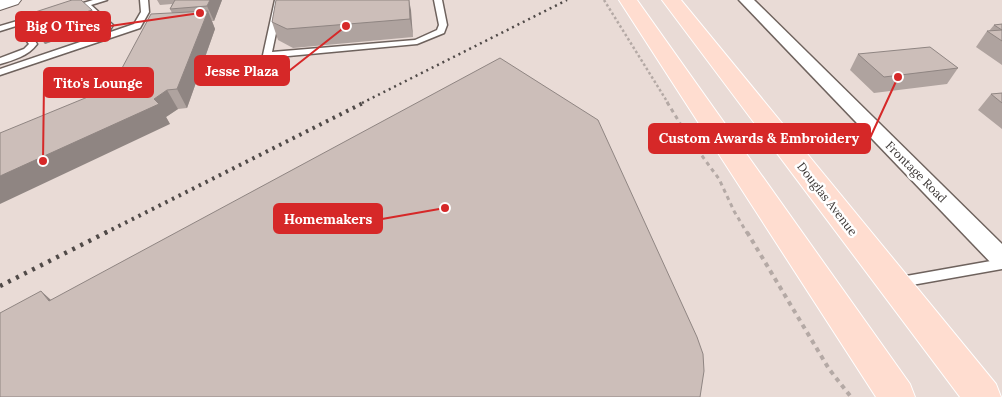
<svg xmlns="http://www.w3.org/2000/svg" width="1002" height="397" viewBox="0 0 1002 397" font-family="Lora,serif">
	<rect width="100%" height="100%" fill="#e9dbd6"/>
	<g fill="none" stroke-linecap="round" stroke-linejoin="round">
		<defs>
			<path id="service" d="M93,0h14l-16,5 22,20 -5,8 -6,2 32,-11 7,-12 -1,-12h8l1,12 -9,16 -140,47v-6l95,-32 -4,-2c4,-5 10,-4 14,-10l-21,-18h-3l-4,-2z
				M275,0h8l-11,52 143,-12 22,-10 2,-5 -5,-25h8l5,25 -3,8 -27,11 -150,14 -4,-3z
				M41,14l4,2 -1,2 -21,6 14,20c-9,12 -23,16 -37,20v-6l24,-9 5,-5 -13,-18 -16,5v-5z
				M1002,259v10l-107,19 -5,-1 -1,-4 1,-4 5,-1z"/>
			<path id="minor" d="M739,0h15l248,244v24l-8,-2z"/>
			<path id="secondary" d="M0,0h21l-3,4 -18,6z"/>
			<path id="primary" d="M619,0h18l273,384 5,13h-39z
				M662,0h19l315,384 5,13h-41z"/>
		</defs>
		<use href="#service" stroke="#6e625d" stroke-width="3"/>
		<use href="#minor" stroke="#6e625d" stroke-width="3"/>
		<use href="#secondary" stroke="#6e625d" stroke-width="2"/>
		<use href="#primary" stroke="#fff" stroke-width="2"/>
		<path stroke="#b4a9a5" stroke-width="2.5" stroke-dasharray="2.5 2.5" stroke-linecap="butt" d="M604,0l64,103"/>
		<path stroke="#b4a9a5" stroke-width="3" stroke-dasharray="4 4" stroke-linecap="butt" d="M667,102l22,36 30,41 15,32 13,22"/>
		<path stroke="#b4a9a5" stroke-width="4" stroke-dasharray="4.5 4.5" stroke-linecap="butt" d="M747,232l82,137 22,28"/>
		<use href="#service" fill="#fff" fill-rule="evenodd"/>
		<use href="#minor" fill="#fff" fill-rule="evenodd"/>
		<use href="#secondary" fill="#fff" fill-rule="evenodd"/>
		<use href="#primary" fill="#ffddd0" fill-rule="evenodd"/>
		<path stroke="#504a48" stroke-width="2.5" stroke-dasharray="2 4" stroke-linecap="butt" d="M362,103l205,-103"/>
		<path stroke="#504a48" stroke-width="4" stroke-dasharray="2.5 5" stroke-linecap="butt" d="M105,233l260,-131"/>
		<path stroke="#504a48" stroke-width="4.5" stroke-dasharray="3 6" stroke-linecap="butt" d="M0,286l107,-54"/>
	</g>
	<path fill="#afa39f" d="M157,0h65l-8,21h-2l3,8 -28,79 -9,1 -12,8 4,7 -75,-30 19,-11 58,-70 -2,-4 2,-5 -12,1z
		M276,0h133l4,37 -120,11 -15,-8 -6,-18z
		M92,10l8,15 -55,19 -11,-13 -11,-15z
		M1002,24v41l-26,-18 11,-16h2l5,-6z
		M858,54l100,14 -11,16 -73,9 -24,-23z
		M1002,93v36l-24,-19 13,-16z"/>
	<path fill="#8f8582" d="M210,0h12l-8,21 -7,-15z
		M409,0l2,10 2,27 -3,-18z
		M92,10l8,15 -55,19 -10,-15z
		M208,11l7,18 -28,79 -10,-19z
		M167,90l11,19 -12,8 4,7 -170,80v-28l154,-77z
		M41,291l20,18 -12,-8z"/>
	<path fill="#ccbeb9" stroke="#8f8582" d="M72,0h9l11,10 -57,19 -12,-13z
		M175,0h35l-3,6 -37,3z
		M276,0h133l1,19 -123,10 -15,-7z
		M208,11l-31,78 -10,1 -13,9 5,5 -159,72v-43l95,-39 19,-11 37,-69z
		M1002,24v17l-15,-10 15,-1 -8,-5z
		M930,47l28,21 -74,9 -26,-23z
		M500,58l98,62 99,217 6,17 1,17 -4,26h-700v-84l41,-22 8,10z
		M1002,93v10l-11,-9z"/>
	<g text-anchor="middle" stroke-width="5" stroke-linejoin="round" paint-order="stroke">
		<g font-size="12" fill="#3a3533" stroke="#fff">
			<text transform="translate(916 172) rotate(45)" y="4">Frontage Road</text>
			<text transform="translate(827 199) rotate(52)" y="4">Douglas Avenue</text>
		</g>
	</g>
	<path fill="none" stroke="#d62828" stroke-width="2" d="M200 13L110 26M346 26L289 71M43 161L44 83M898 77L870 138M445 208L382 219"/>
	<g fill="#d62828" stroke="#fff" stroke-width="2">
		<circle cx="200" cy="13" r="5"/>
		<circle cx="346" cy="26" r="5"/>
		<circle cx="43" cy="161" r="5"/>
		<circle cx="898" cy="77" r="5"/>
		<circle cx="445" cy="208" r="5"/>
	</g>
	<g fill="#d62828" stroke="#d62828" stroke-width="2">
		<rect x="16" y="12" width="94" height="29" rx="5"/>
		<rect x="195" y="56" width="94" height="29" rx="5"/>
		<rect x="44" y="68" width="109" height="29" rx="5"/>
		<rect x="649" y="124" width="221" height="29" rx="5"/>
		<rect x="274" y="204" width="108" height="29" rx="5"/>
	</g>
	<g font-size="14" text-anchor="middle" font-weight="bold" fill="#fff">
		<text x="63" y="31">Big O Tires</text>
		<text x="242" y="76">Jesse Plaza</text>
		<text x="98" y="88">Tito's Lounge</text>
		<text x="759" y="143">Custom Awards &amp; Embroidery</text>
		<text x="328" y="224">Homemakers</text>
	</g>
</svg>
